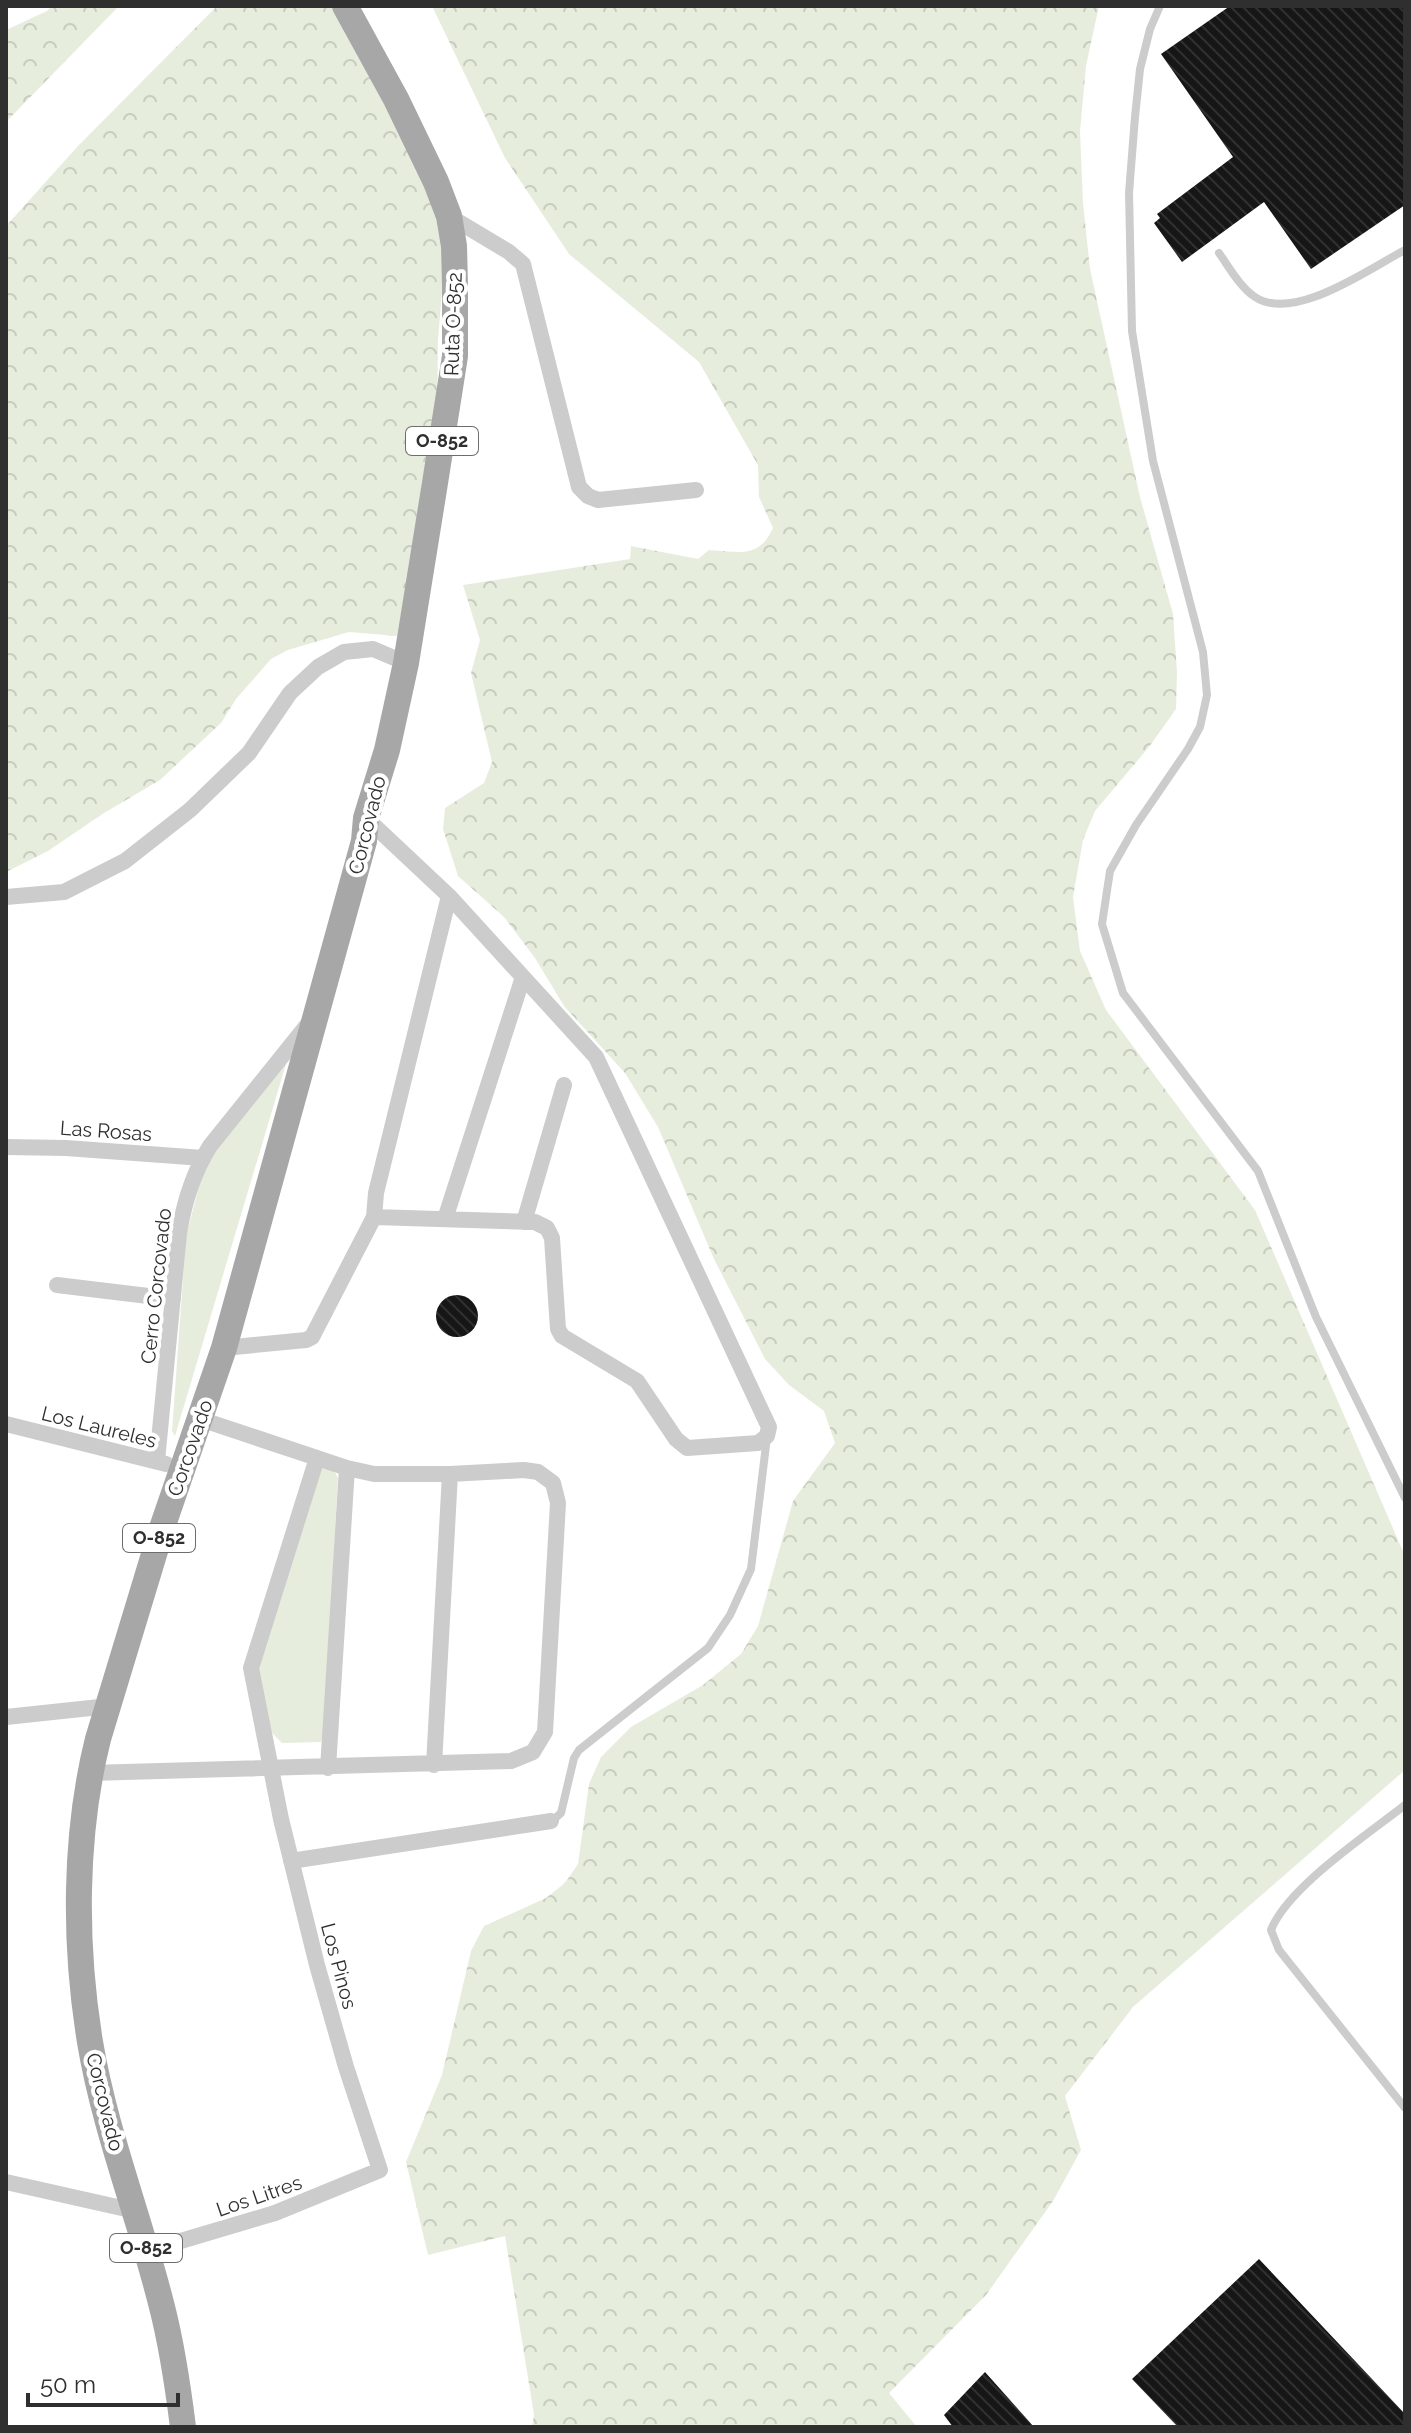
<svg xmlns="http://www.w3.org/2000/svg" width="1411" height="2433" viewBox="0 0 1411 2433" font-family="Raleway,sans-serif">
	<defs>
		<pattern id="forest-crowns" width="20" height="18" patternUnits="userSpaceOnUse" patternTransform="scale(2)"><rect width="20" height="18" fill="#e7eddd"/><path d="M2 6a3 3 0 1 1 6 0M12 15a3 3 0 1 1 6 0" fill="none" stroke="#c6ccbe"/></pattern>
		<pattern id="building-back-hatch" width="6" height="6" patternUnits="userSpaceOnUse" patternTransform="scale(2)"><rect width="6" height="6" fill="#161616"/><path d="M-1 5l2 2M0 0l6 6M5-1l2 2" fill="none" stroke="#303030"/></pattern>
	</defs>
	<rect width="100%" height="100%" fill="#fff"/>
	<path fill="url(#forest-crowns)" d="M52,6h67l-113,116v-92l41,-19z
		M217,6h135l76,152 17,98 -7,84 -1,84 -40,212 -48,-4 -61,18 -17,9 -35,40 -15,24 -61,57 -56,33 -56,38 -42,21v-646l72,-80z
		M432,6h667l-13,60 -6,65 3,72 7,66 50,228 33,117 4,58 -1,37 -27,38 -54,64 -12,29 -10,57 7,54 26,59 149,200 150,346v214l-272,237 -68,89 16,54 -28,51 -67,94 -97,98 28,34h-385l2,-12 -29,-179 -77,19 -22,-93 36,-87 29,-124 13,-25 62,-28 19,-15 13,-19 11,-80 12,-27 30,-30 72,-42 38,-31 17,-28 35,-125 42,-58 -11,-32 -35,-26 -24,-26 -51,-100 -56,-132 -33,-54 -61,-67 -29,-48 -31,-41 -46,-41 -15,-47 2,-21 39,-25 8,-21 -21,-89 9,-33 -17,-55 167,-26 1,-13 67,13 11,-9c30,2 50,9 64,-22l-14,-31 -1,-32 -59,-103 -130,-108 -64,-96z"/>
	<path fill="#e7eddd" d="M286,1064l-111,372 -3,-5 14,-194 14,-55 7,-21z
		M322,1468l12,3 4,7 -14,252 -3,12 -39,1 -10,-10 -16,-73z"/>
	<path fill="url(#building-back-hatch)" d="M1230,6h175v199l-94,64 -47,-67 -82,60 -28,-39 6,-5 -3,-4 76,-57 -72,-103z
		M436 1316a21 21 0 1 1 42 0a21 21 0 1 1-42 0Z
		M1259,2259l146,155v13h-227l-46,-48z
		M985,2372l49,55h-81l-9,-12z"/>
	<g fill="none" stroke-linecap="round" stroke-linejoin="round">
		<path stroke="#ccc" stroke-width="8" d="M1160,6l-10,23 -10,40 -5,48 -6,76 3,138 21,130 50,191 4,43 -7,32 -12,22 -52,76 -26,46 -8,53 21,69 135,178 58,146 89,181
			M1219,253c10,14 21,34 36,44 39,26 115,-29 150,-47
			M1405,1805c-38,30 -117,82 -134,125l8,20 126,158
			M552,1821l9,-8 13,-55 5,-8 129,-102 22,-33 21,-46 16,-132"/>
		<path stroke="#ccc" stroke-width="16" d="M449,216l60,36 14,12 56,223 9,9 10,4 98,-10
			M366,818l83,78 147,161 173,370 -2,9 -9,7 -71,5 -11,-9 -39,-58 -75,-45 -4,-7 -6,-91 -5,-10 -12,-6 -161,-5
			M6,897l58,-5 61,-31 65,-51 59,-57 41,-60 28,-26 26,-15 29,-3 33,14
			M6,1147l60,1 137,10
			M445,1219l78,-242
			M524,1222l40,-137
			M57,1285l116,14
			M224,1348l82,-8 6,-3 62,-120 2,-24 73,-297
			M6,1424l160,40
			M157,1461l22,-227c5,-32 14,-61 31,-88l98,-122
			M6,1717l103,-11
			M434,1765l16,-291
			M328,1768l19,-300
			M90,1773l421,-12 22,-9 12,-20 13,-229 -5,-20 -15,-11 -14,-2 -74,4h-76l-27,-6 -147,-49
			M291,1861l260,-40
			M6,2182l129,29
			M147,2251l128,-38 105,-43 -34,-103 -29,-102 -36,-146 -30,-151 66,-210"/>
		<path stroke="#a7a7a7" stroke-width="26" d="M183,2427c-5,-40 -11,-81 -21,-120 -22,-89 -57,-175 -72,-265 -16,-98 -16,-207 8,-303l64,-211 62,-180 140,-507 2,-23 21,-68 19,-87 29,-180 20,-127v-71l-1,-39 -5,-30 -13,-34 -40,-83 -51,-93"/>
	</g>
	<g text-anchor="middle" stroke-width="8" stroke-linejoin="round" paint-order="stroke">
		<g fill="#fff" stroke="#6d6d6d" stroke-width="2">
			<rect x="406" y="427" width="72" height="28" rx="6"/>
			<rect x="123" y="1524" width="72" height="28" rx="6"/>
			<rect x="110" y="2234" width="72" height="28" rx="6"/>
		</g>
		<g font-size="18" font-weight="bold" fill="#2f2f2f">
			<text x="442" y="447">O-852</text>
			<text x="159" y="1544">O-852</text>
			<text x="146" y="2254">O-852</text>
		</g>
		<g font-size="20" fill="#2f2f2f" stroke="#fff">
			<text transform="translate(453 324) rotate(-88)" y="7">Ruta O-852</text>
			<text transform="translate(367 825) rotate(-76)" y="7">Corcovado</text>
			<text transform="translate(106 1131) rotate(4)" y="7">Las Rosas</text>
			<text transform="translate(156 1286) rotate(-84)" y="7">Cerro Corcovado</text>
			<text transform="translate(99 1427) rotate(14)" y="7">Los Laureles</text>
			<text transform="translate(190 1448) rotate(-71)" y="7">Corcovado</text>
			<text transform="translate(339 1966) rotate(75)" y="7">Los Pinos</text>
			<text transform="translate(105 2102) rotate(76)" y="7">Corcovado</text>
			<text transform="translate(259 2196) rotate(-19)" y="7">Los Litres</text>
		</g>
	</g>
	<rect width="1411" height="2433" fill="none" stroke="#2f2f2f" stroke-width="16"/>
	<path d="M28 2393v12h150v-12" fill="none" stroke="#2f2f2f" stroke-width="4"/>
	<text x="40" y="2393" font-size="24" fill="#2f2f2f" stroke="#ffffff" stroke-width="6" paint-order="stroke">50 m</text>
</svg>
